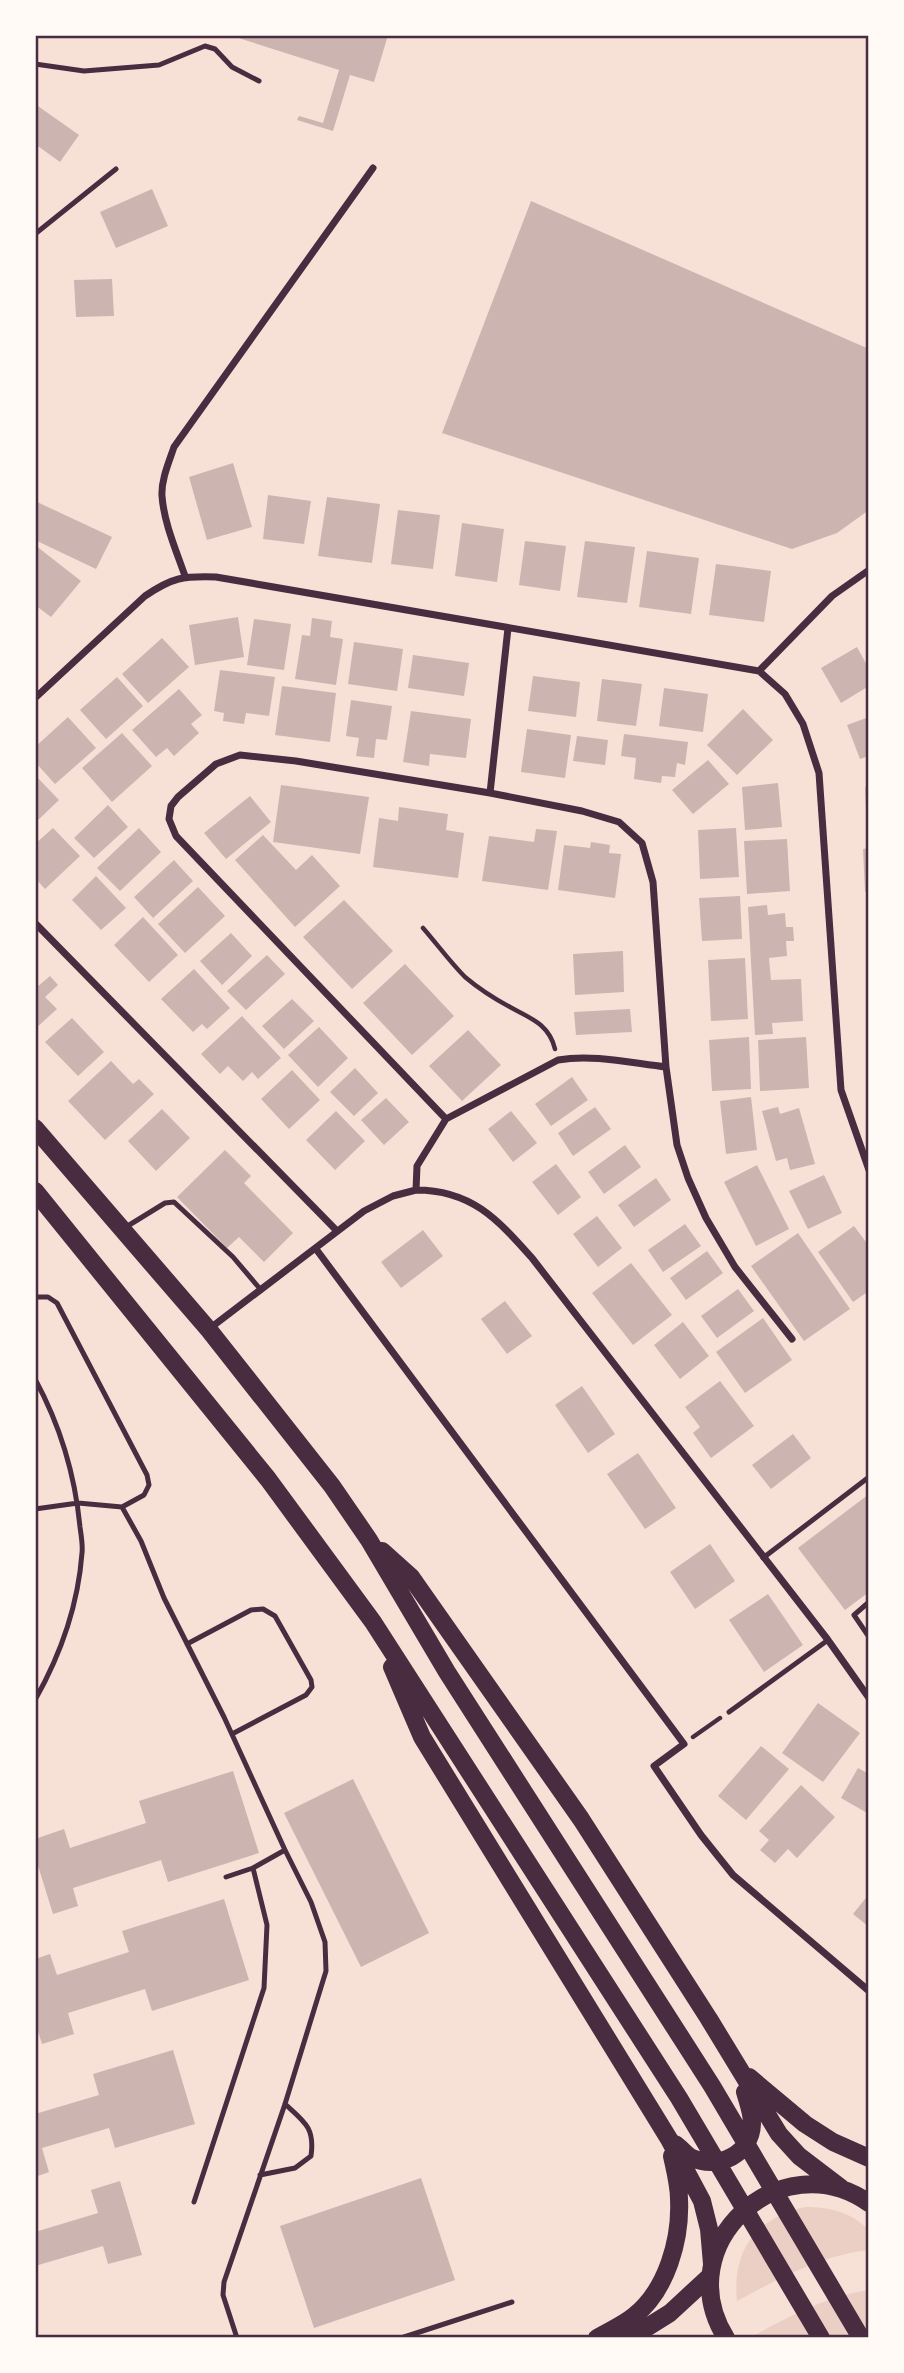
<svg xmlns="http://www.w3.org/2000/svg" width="904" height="2373" viewBox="0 0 904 2373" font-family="Literata,serif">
	<rect width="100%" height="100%" fill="#f7e1d7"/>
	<path fill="#ebcfc5" d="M805,2207c25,0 46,5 64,23v20c-48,5 -90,29 -132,51 -5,-51 19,-83 68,-94z
		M869,2290v48h-112l-2,-3c36,-20 73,-39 114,-45z"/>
	<path fill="#ccb4b1" d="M229,35h159l-14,47 -24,-7 -17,56 -36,-11 2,-4 24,7 16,-53z
		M35,104l44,31 -19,27 -25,-18z
		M152,189l16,37 -52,22 -16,-36z
		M531,201l338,148v161l-32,23 -45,16 -350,-116z
		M112,279l2,37 -38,1 -2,-37z
		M233,463l19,64 -45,13 -18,-63z
		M268,495l43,6 -7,43 -41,-5z
		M327,497l53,7 -8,59 -54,-7z
		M35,501l77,36 -16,32 -61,-29z
		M398,510l42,5 -7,54 -42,-5z
		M462,523l42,6 -7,53 -42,-6z
		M525,541l41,5 -6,45 -41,-6z
		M585,541l50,6 -8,56 -50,-6z
		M35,545l46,36 -30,36 -16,-12z
		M647,551l52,7 -8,56 -52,-7z
		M716,564l55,7 -7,51 -55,-7z
		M238,617l6,40 -49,8 -6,-40z
		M312,618l20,3 -2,16 13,2 -7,46 -41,-6 7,-44 8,1z
		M254,619l37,5 -7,46 -37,-5z
		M162,638l27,29 -41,36 -26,-29z
		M354,642l49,7 -6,42 -49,-7z
		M857,647l12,22v17l-28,17 -20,-35z
		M413,655l56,8 -5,33 -56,-8z
		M220,670l55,7 -6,39 -23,-3 -2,11 -21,-3 1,-8 -10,-2z
		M533,676l47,6 -4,35 -48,-6z
		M117,677l26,29 -37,33 -26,-29z
		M602,679l40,5 -6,42 -39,-5z
		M282,686l54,7 -6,49 -55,-7z
		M664,688l44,6 -5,38 -44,-6z
		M179,689l23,26 -11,9 8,9 -25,23 -7,-8 -11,9 -24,-27z
		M351,700l41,6 -5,34 -11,-1 -2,19 -18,-2 3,-18 -13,-2z
		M743,709l30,31 -36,35 -30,-30z
		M411,711l60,8 -5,39 -36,-4 -1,12 -26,-4z
		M68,717l28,31 -41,36 -20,-22v-15z
		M869,717v39l-9,3 -13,-34z
		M527,729l44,6 -6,43 -44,-6z
		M122,733l30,33 -40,36 -30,-34z
		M624,734l64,8 -3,23 -8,-2 -2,14 -13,-1 -1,7 -27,-4 2,-21 -15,-2z
		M577,736l31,4 -3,25 -32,-4z
		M708,760l21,24 -36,30 -21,-24z
		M35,775l24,25 -24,23z
		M778,783l4,44 -37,3 -3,-43z
		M281,785l88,12 -9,57 -87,-12z
		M869,786v49h-2l-2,-48z
		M250,796l21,26 -45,37 -22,-26z
		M108,805l20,22 -34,31 -20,-20z
		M399,807l49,7 -2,16 18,3 -6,45 -85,-11 6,-49 19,3z
		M53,828l27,28 -35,33 -10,-11v-34z
		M139,828l22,24 -41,39 -23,-23z
		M736,828l3,49 -39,2 -2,-49z
		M536,829l21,2 -9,59 -66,-9 7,-45 45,6z
		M263,835l33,35 16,-15 28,31 -45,41 -60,-67z
		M787,839l3,52 -43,3 -3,-53z
		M591,842l19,3 -1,8 12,1 -6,44 -57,-8 6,-45 26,3z
		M869,848v43l-4,1 -2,-43z
		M174,860l19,21 -40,37 -19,-21z
		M96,876l30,32 -25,22 -29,-30z
		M198,887l27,29 -40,37 -27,-29z
		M740,896l2,43 -40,2 -3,-43z
		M344,900l49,51 -41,38 -49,-52z
		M767,905l1,10 17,-2 1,14h7l1,14h-8l1,15 -18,2 2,22 30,-1 2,42 -31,2 1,11 -18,1 -7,-128z
		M143,917l35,38 -29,27 -35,-37z
		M231,933l21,23 -30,29 -22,-24z
		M623,951l1,41 -49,3 -2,-41z
		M267,955l18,19 -39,36 -19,-19z
		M745,958l3,61 -37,2 -3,-61z
		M405,964l49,52 -42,39 -49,-52z
		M194,969l36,39 -23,21 -5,-5 -9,8 -32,-33z
		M50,976l8,9 -13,12 12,12 -22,20v-44l2,2z
		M292,999l22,22 -30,28 -22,-23z
		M630,1009l2,23 -56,3 -2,-23z
		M242,1016l39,42 -23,21 -6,-7 -9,9 -15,-15 -8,8 -19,-20z
		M72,1018l32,34 -26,24 -33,-34z
		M319,1027l29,31 -30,29 -30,-32z
		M468,1030l33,35 -39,36 -33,-35z
		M749,1037l2,52 -39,2 -3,-51z
		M806,1037l3,51 -49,3 -2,-51z
		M111,1061l22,23 6,-5 15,15 -49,46 -37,-39z
		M355,1068l23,25 -24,23 -24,-24z
		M292,1070l28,30 -31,29 -28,-30z
		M572,1077l16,23 -37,26 -16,-22z
		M751,1097l6,53 -31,4 -6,-53z
		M386,1098l23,24 -25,23 -23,-25z
		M595,1107l16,22 -38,27 -15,-23z
		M778,1107l2,7 19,-6 16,56 -25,6 -3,-12 -11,3 -14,-50z
		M162,1109l28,29 -34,33 -28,-30z
		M336,1111l29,30 -30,29 -29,-30z
		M511,1111l26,32 -24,19 -25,-33z
		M625,1145l16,22 -37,27 -16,-22z
		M225,1150l26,26 -7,7 49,50 -29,29 -25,-25 -12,11 -50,-51z
		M556,1164l25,33 -23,18 -26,-33z
		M757,1165l32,64 -33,17 -32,-64z
		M824,1175l18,38 -34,16 -19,-38z
		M656,1178l15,22 -37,27 -16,-22z
		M597,1216l25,32 -24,19 -25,-33z
		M685,1224l16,22 -38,26 -15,-22z
		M854,1226l15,20v45l-16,11 -35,-50z
		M423,1230l20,26 -42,32 -20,-26z
		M798,1233l52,76 -46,32 -53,-75z
		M707,1251l16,22 -37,27 -16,-22z
		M631,1263l41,52 -39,30 -41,-52z
		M738,1289l16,22 -37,27 -16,-22z
		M505,1301l27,35 -25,18 -26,-35z
		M763,1318l29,42 -47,33 -29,-41z
		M683,1322l26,34 -29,23 -26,-34z
		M720,1381l34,45 -43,32 -18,-25 7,-6 -15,-20z
		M582,1386l33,48 -27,19 -33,-48z
		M793,1434l18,24 -40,31 -19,-24z
		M638,1453l38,55 -31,21 -38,-55z
		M869,1494v98l-24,18 -47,-62z
		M710,1544l25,37 -40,28 -25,-37z
		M768,1594l35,51 -39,27 -35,-52z
		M818,1703l42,30 -37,49 -41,-29z
		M761,1746l28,23 -43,51 -28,-24z
		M858,1768l11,6v40l-28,-16z
		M233,1771l26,82 -91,29 -7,-22 -88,28 5,18 -25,8 -18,-58v-17l29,-10 6,19 76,-25 -7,-22z
		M353,1779l76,154 -68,34 -77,-154z
		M801,1785l34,32 -38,41 -9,-9 -13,14 -15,-13 9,-10 -10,-9z
		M869,1894v33l-16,-13z
		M224,1899l25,81 -97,31 -7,-22 -77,24 6,21 -32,10 -7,-22v-63l15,-5 7,21 72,-23 -7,-21z
		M173,2050l22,74 -80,24 -6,-20 -67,20 7,24 -14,5v-63l64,-19 -6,-21z
		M421,2178l34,102 -141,48 -34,-102z
		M120,2181l22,74 -34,9 -5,-18 -68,20v-34l63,-19 -7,-23z"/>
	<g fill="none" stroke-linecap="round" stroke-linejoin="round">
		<path stroke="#4a2c40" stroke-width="4.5" d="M423,928c14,16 27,34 42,49 13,11 30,22 45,30 20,11 39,17 45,42
			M693,1737l27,-19"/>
		<path stroke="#4a2c40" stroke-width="5" d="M35,64l49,7 75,-6 46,-19 10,3 17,18 27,14
			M35,234l81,-65
			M126,1227l39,-24 9,-1 59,55 28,33
			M35,1297h13l9,6 90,172 2,10 -5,10 -22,12
			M35,1379c25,46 40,96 45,148 1,8 3,18 2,26 -4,53 -21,101 -47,147
			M35,1509l43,-6 44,4 19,34 23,57 60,119 61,133 26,52 14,40 1,29 -41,133 -61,178 -1,13 14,43
			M763,1558l106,-81
			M869,1602l-15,13 15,22
			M187,1644l64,-34 12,-1 12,7 36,64 1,7 -6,8 -74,39
			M729,1712l99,-72
			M226,1877l27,-9
			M260,2175l35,-7 16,-12c4,-28 -6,-34 -26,-52
			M194,2202l70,-214 3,-63 -14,-57 32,-18
			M401,2338l111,-36"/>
		<path stroke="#4a2c40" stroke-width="7" d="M185,576c-9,-26 -21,-53 -23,-80 -1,-16 7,-34 12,-49l199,-279
			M759,671l73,-75 37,-26
			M35,698l110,-102c28,-19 38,-20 71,-19l543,94 26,23 18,30 16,49 22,317 28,80
			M490,793l18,-165
			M35,923l302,308
			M446,1119l-270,-283 -7,-17 2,-13 7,-9 38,-33 24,-9 56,6 194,32 92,18 37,11 23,21 11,39 13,185 11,78 11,33 18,40 29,49 57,72
			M416,1190c56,0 82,30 116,68l296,382 41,58
			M316,1249l368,495 -30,22 47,69 32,40 136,116
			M209,1329l155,-118 29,-15 23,-6 1,-24 29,-47 112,-59c35,-6 73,3 108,7"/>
		<path stroke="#4a2c40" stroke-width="18" d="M35,1128l174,202 123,156 37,54 78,132 265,414 149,252
			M35,1191l233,288 105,143 306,476 142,240
			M382,1551l29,26 170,242 128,200 70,115 20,22 42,32
			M392,1667l30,70 247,402 33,62 7,28 3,35
			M749,2077l56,47 28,18 36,16
			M675,2144c6,4 11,11 17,14 27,12 59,-4 60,-34 0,-12 -4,-21 -7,-32
			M597,2338c12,-7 26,-13 37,-22 33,-26 47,-77 45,-117 0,-14 -4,-29 -7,-43
			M630,2338l40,-25 40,-37
			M726,2338c-58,-93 54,-197 143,-135"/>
	</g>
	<rect width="904" height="2373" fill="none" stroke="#fffaf5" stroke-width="74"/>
	<rect x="37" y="37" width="830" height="2299" fill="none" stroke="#4a2c40" stroke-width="2.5"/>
</svg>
